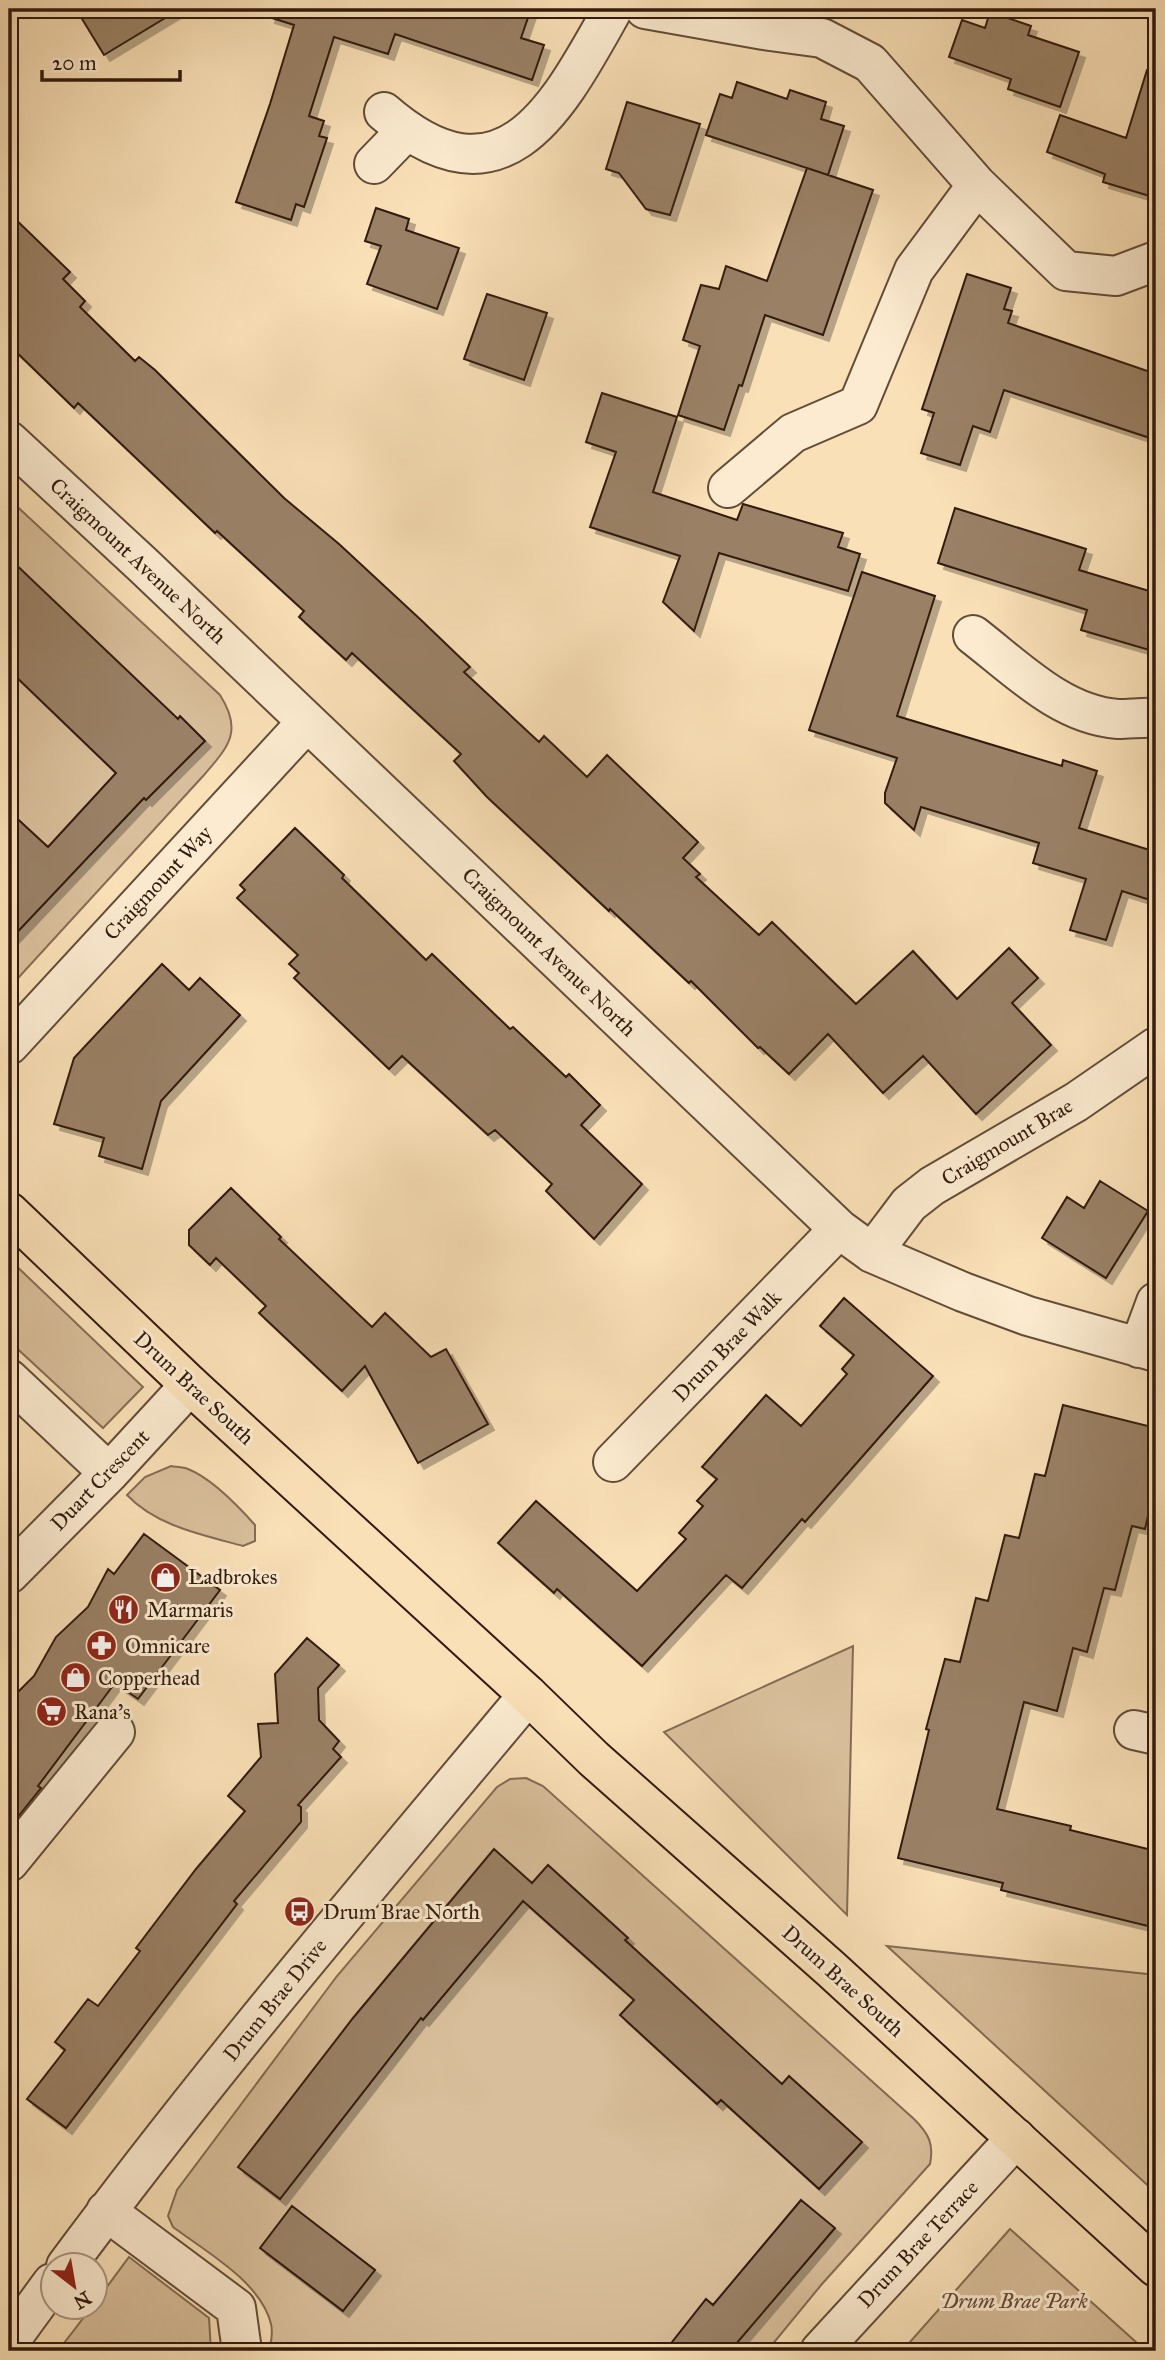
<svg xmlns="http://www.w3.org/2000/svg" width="1165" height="2360" viewBox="0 0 1165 2360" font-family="'IM FELL Great Primer',serif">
	<defs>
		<filter id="shadow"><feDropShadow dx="6" dy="6" stdDeviation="0" flood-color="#0004"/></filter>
	</defs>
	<rect width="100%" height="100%" fill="#fae0b7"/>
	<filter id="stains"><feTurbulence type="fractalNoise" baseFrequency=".00286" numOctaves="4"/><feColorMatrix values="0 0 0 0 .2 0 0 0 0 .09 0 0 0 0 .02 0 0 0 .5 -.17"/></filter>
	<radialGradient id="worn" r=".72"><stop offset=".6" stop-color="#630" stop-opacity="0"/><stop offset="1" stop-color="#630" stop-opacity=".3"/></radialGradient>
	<path fill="#d8be9a" stroke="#846c54" stroke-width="2" d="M9,499l211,196c23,36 9,51 -16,80l-195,213z
		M9,1259l134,128 -40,41 -94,-87z
		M171,1466c5,1 12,1 17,3 23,9 51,38 67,56v16l-12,5c-40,-11 -87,-20 -116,-51l18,-18z
		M853,1646l-6,269 -183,-183z
		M526,1778l17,8 371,333c15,15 20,25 16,45l-108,120 -55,67h-498c2,-8 4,-19 2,-27 -10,-42 -66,-73 -98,-97l-5,-11 9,-26 160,-214 160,-189 13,-8z
		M887,1946l269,29v218z
		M1010,2229l136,122h-244z
		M129,2257l80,61 2,33h-153l33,-43h3l1,-5z"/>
	<path fill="#9a8166" stroke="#311a0e" stroke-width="2" filter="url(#shadow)" d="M76,9h104l-76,46z
		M271,9h260l-10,29 23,7 -12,35 -137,-46 -7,20 -54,-17 -25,79 15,5 -5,15 8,2 -23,69 -8,-3 -5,16 -55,-18 34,-98 24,-79 -25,-8z
		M990,12l41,14 -3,9 51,17 -19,55 -52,-18 3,-10 -62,-22 13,-37 23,8z
		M1147,70l9,1v127l-53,-16 2,-8 -58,-22 13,-37 66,23z
		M737,82l50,17 3,-9 36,12 -5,17 23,7 -16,49 -122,-40 14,-41 12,4z
		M627,102l73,22 -30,91 -24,-6 -27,-36 -13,-4z
		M807,168l66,22 -50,145 -58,-20 -23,71 -3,-1 -15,45 -46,-15 22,-69 -17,-6 18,-55 18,4 7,-23 41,15z
		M376,208l33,11 -3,11 53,18 -22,61 -70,-25 14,-38 -16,-5z
		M9,213l61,59 -7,7 22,22 -5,6 55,54 4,-4 16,13 129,128 55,46 82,76 49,47 -6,5 75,70 5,-6 43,41 20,-22 91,87 -15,16 17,16 -4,3 63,58 13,-13 84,82 57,-53 44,48 52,-51 29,30 -26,25 39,42 -75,69 -53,-58 -40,37 -55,-59 -39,40 -29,-27 -2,1 -67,-67 -2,2 -79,-74 -1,2 -122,-114 -33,-36 7,-7 -109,-101 -6,7 -47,-43 5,-6 -87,-80 -2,2 -137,-130 -4,5 -65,-63z
		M967,274l44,14 -7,21 8,2 -4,12 148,51v66l-152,-50 -14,42 -17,-6 -13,39 -39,-12 13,-40 -12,-4z
		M487,294l60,19 -23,67 -60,-21z
		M602,393l75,24 -24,75 84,28 6,-16 100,29 -5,14 22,7 -12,37 -129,-38 -25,78 -31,-29 17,-46 -90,-29 26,-75 -30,-10z
		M955,508l131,41 -7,21 77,23v59l-75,-22 6,-20 -149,-47z
		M9,558l169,161 2,-3 25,25 -59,59 -2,-2 -135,143v-130l39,36 68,-74 -107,-103z
		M862,572l73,24 -38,120 165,50 1,-6 34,11 -18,57 77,24v50l-34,-11 -16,49 -36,-10 16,-51 -53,-16 6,-20 -118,-36 -7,23 -29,-27v-10l12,-35 -88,-28z
		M295,828l49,47 -2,3 84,82 6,-6 78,75 3,-2 53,50 3,-3 31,31 -19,20 61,59 -48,55 -48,-48 6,-7 -57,-54 -7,5 -86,-79 -13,13 -95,-91 5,-5 -10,-9 9,-9 -61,-57 8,-8 -5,-5z
		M162,964l27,26 11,-12 40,37 -79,86 -19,68 -43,-13 5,-18 -50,-14 20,-66z
		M1100,1181l48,30 -42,67 -64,-40 25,-41 17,11z
		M231,1188l50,49 -2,2 93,88 13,-14 46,44 15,-8 42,75 -70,39 -53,-97 -23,25 -83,-78 7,-7 -50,-48 -6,7 -21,-20v-15z
		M844,1298l89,78 -128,146 -3,-3 -60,69 -16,-13 -84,91 -85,-77 -3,4 -56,-50 38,-42 101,90 49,-52 -7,-6 24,-27 -6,-5 20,-22 -15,-12 64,-72 35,31 46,-52 -5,-5 12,-14 -34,-29z
		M1063,1405l93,23v53l-11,48 -13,-3 -17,64 -11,-2 -17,64 -14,-4 -16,63 -33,-9 -27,107 74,17 -1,4 86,21v77l-155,-38 2,-7 -105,-25 31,-128 -3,-1 19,-70 15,3 16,-64 12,3 17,-66 14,3 16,-64 10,2z
		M144,1534l76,56 -82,109 -23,-16 -77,103 3,2 -32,40v-127l25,-25 22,-39 32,-30 20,-38 6,5z
		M307,1638l32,27 -21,23 1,32 20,21 -6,8 8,8 -43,48 3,2v15l-67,79 3,3 -171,224 -39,-29 38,-49 -10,-8 33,-43 10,7 42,-55 -4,-3 60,-79 49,-58 -17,-15 33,-39 -3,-33 20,-1 -3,-49z
		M494,1849l38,34 16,-18 80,73 -3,2 157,144 7,-8 73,66 -43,47 -98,-89 -4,4 -97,-89 14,-15 -111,-99 -100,119 -2,-2 -141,181 -42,-32 115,-149z
		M801,2200l34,28 -105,123h-65l41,-52 7,6z
		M292,2206l83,64 -32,41 -83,-63z"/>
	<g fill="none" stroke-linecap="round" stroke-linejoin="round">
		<defs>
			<path id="minor" d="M645,9l119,21 58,8 48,25 107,122 89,86 50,5 40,-15
				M384,112c120,104 175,-7 229,-103
				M374,164l32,-33
				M9,441l134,124 696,664 33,24 91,39 65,24 128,36
				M728,488l65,-55 65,-28 56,-135 63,-85
				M973,635c43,33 88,80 145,84 13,0 26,-2 38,-1
				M9,1045l298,-323
				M872,1253l37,-49 23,-18 144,-84 80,-55
				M1139,1348l17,-46
				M9,1379l100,94
				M613,1462l226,-233
				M9,1574l100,-101 81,-88
				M1134,1730l22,5
				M9,1862l106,-130
				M106,2211l130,97 6,43
				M66,2266c146,-197 305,-383 462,-571
				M9,2342l43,-59
				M820,2351l196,-213"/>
			<path id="major" d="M9,1212l181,173 338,310 66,64 237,210 325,298"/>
		</defs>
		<use href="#minor" stroke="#634c38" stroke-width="42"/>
		<use href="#major" stroke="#311a0e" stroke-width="42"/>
		<use href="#minor" stroke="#fcebd0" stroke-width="38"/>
		<use href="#major" stroke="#fae0b7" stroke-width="38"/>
	</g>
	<defs>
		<symbol id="shop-disc" viewBox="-11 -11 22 22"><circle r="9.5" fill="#8f2418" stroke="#fcebd0"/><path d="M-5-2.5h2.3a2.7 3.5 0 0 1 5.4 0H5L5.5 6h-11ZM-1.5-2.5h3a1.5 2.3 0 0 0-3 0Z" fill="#fff"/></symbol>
		<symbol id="restaurant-disc" viewBox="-11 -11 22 22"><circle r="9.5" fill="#8f2418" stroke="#fcebd0"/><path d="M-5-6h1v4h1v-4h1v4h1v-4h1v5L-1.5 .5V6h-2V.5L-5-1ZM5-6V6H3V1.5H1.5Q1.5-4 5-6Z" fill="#fff"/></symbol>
		<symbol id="pharmacy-disc" viewBox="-11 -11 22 22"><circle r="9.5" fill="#8f2418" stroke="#fcebd0"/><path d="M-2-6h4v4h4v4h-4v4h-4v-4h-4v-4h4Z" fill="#fff"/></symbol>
		<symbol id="supermarket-disc" viewBox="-11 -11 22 22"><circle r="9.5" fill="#8f2418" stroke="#fcebd0"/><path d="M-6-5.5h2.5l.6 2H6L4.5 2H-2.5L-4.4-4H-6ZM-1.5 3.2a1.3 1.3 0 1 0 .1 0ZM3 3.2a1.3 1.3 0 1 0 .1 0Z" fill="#fff"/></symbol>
		<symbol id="bus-disc" viewBox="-11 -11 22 22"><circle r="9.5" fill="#8f2418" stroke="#fcebd0"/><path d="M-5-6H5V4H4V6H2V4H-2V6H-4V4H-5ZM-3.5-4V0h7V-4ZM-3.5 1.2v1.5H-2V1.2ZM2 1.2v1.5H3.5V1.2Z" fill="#fff"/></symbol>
	</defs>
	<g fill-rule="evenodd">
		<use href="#shop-disc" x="148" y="1560" width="35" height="35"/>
		<use href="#restaurant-disc" x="106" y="1592" width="35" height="35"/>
		<use href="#pharmacy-disc" x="84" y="1628" width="35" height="35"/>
		<use href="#shop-disc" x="58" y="1660" width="35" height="35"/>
		<use href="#supermarket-disc" x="34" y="1694" width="35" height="35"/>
		<use href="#bus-disc" x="282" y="1894" width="35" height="35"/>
	</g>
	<g text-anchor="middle" stroke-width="6" stroke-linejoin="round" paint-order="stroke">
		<g font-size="21" fill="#311a0e" stroke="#fcebd0">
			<text transform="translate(138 561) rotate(43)" y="7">Craigmount Avenue North</text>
			<text transform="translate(158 883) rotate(-47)" y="7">Craigmount Way</text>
			<text transform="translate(549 952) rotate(44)" y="7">Craigmount Avenue North</text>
			<text transform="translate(1007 1142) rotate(-31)" y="7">Craigmount Brae</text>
			<text transform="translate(727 1346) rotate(-46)" y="7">Drum Brae Walk</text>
			<text transform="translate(194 1388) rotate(43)" y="7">Drum Brae South</text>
			<text transform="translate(100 1480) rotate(-46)" y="7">Duart Crescent</text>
			<text transform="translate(843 1981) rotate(42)" y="7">Drum Brae South</text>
			<text transform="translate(275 2000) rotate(-51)" y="7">Drum Brae Drive</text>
			<text transform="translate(918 2244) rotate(-47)" y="7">Drum Brae Terrace</text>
		</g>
		<g font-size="21" fill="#311a0e" stroke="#fcebd0" text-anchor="start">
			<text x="188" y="1584">Ladbrokes</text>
			<text x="147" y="1617">Marmaris</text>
			<text x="125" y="1653">Omnicare</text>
			<text x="98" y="1685">Copperhead</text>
			<text x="74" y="1719">Rana's</text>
			<text x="323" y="1919">Drum Brae North</text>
		</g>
		<g font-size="21" font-style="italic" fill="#634b38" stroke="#fcebd0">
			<text x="1014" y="2308">Drum Brae Park</text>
		</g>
	</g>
	<rect width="1165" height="2360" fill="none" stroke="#fae0b7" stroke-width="35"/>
	<rect x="10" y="10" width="1144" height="2339" fill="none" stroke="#311a0e" stroke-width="3.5"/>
	<rect x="18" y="18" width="1130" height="2325" fill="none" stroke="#311a0e" stroke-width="2"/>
	<g transform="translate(74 2286) rotate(149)"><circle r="33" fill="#fcebd0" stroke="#ab9782" stroke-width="2"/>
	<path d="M0-5L12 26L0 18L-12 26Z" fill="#8f2418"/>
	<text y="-10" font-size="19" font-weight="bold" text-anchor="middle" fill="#311a0e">N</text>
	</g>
	<path d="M42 70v10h138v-10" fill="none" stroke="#311a0e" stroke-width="3.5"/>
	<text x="52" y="70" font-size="21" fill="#311a0e" stroke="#fcebd0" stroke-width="5" paint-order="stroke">20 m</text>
	<rect width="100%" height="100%" filter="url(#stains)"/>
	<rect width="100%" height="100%" fill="url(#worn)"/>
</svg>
